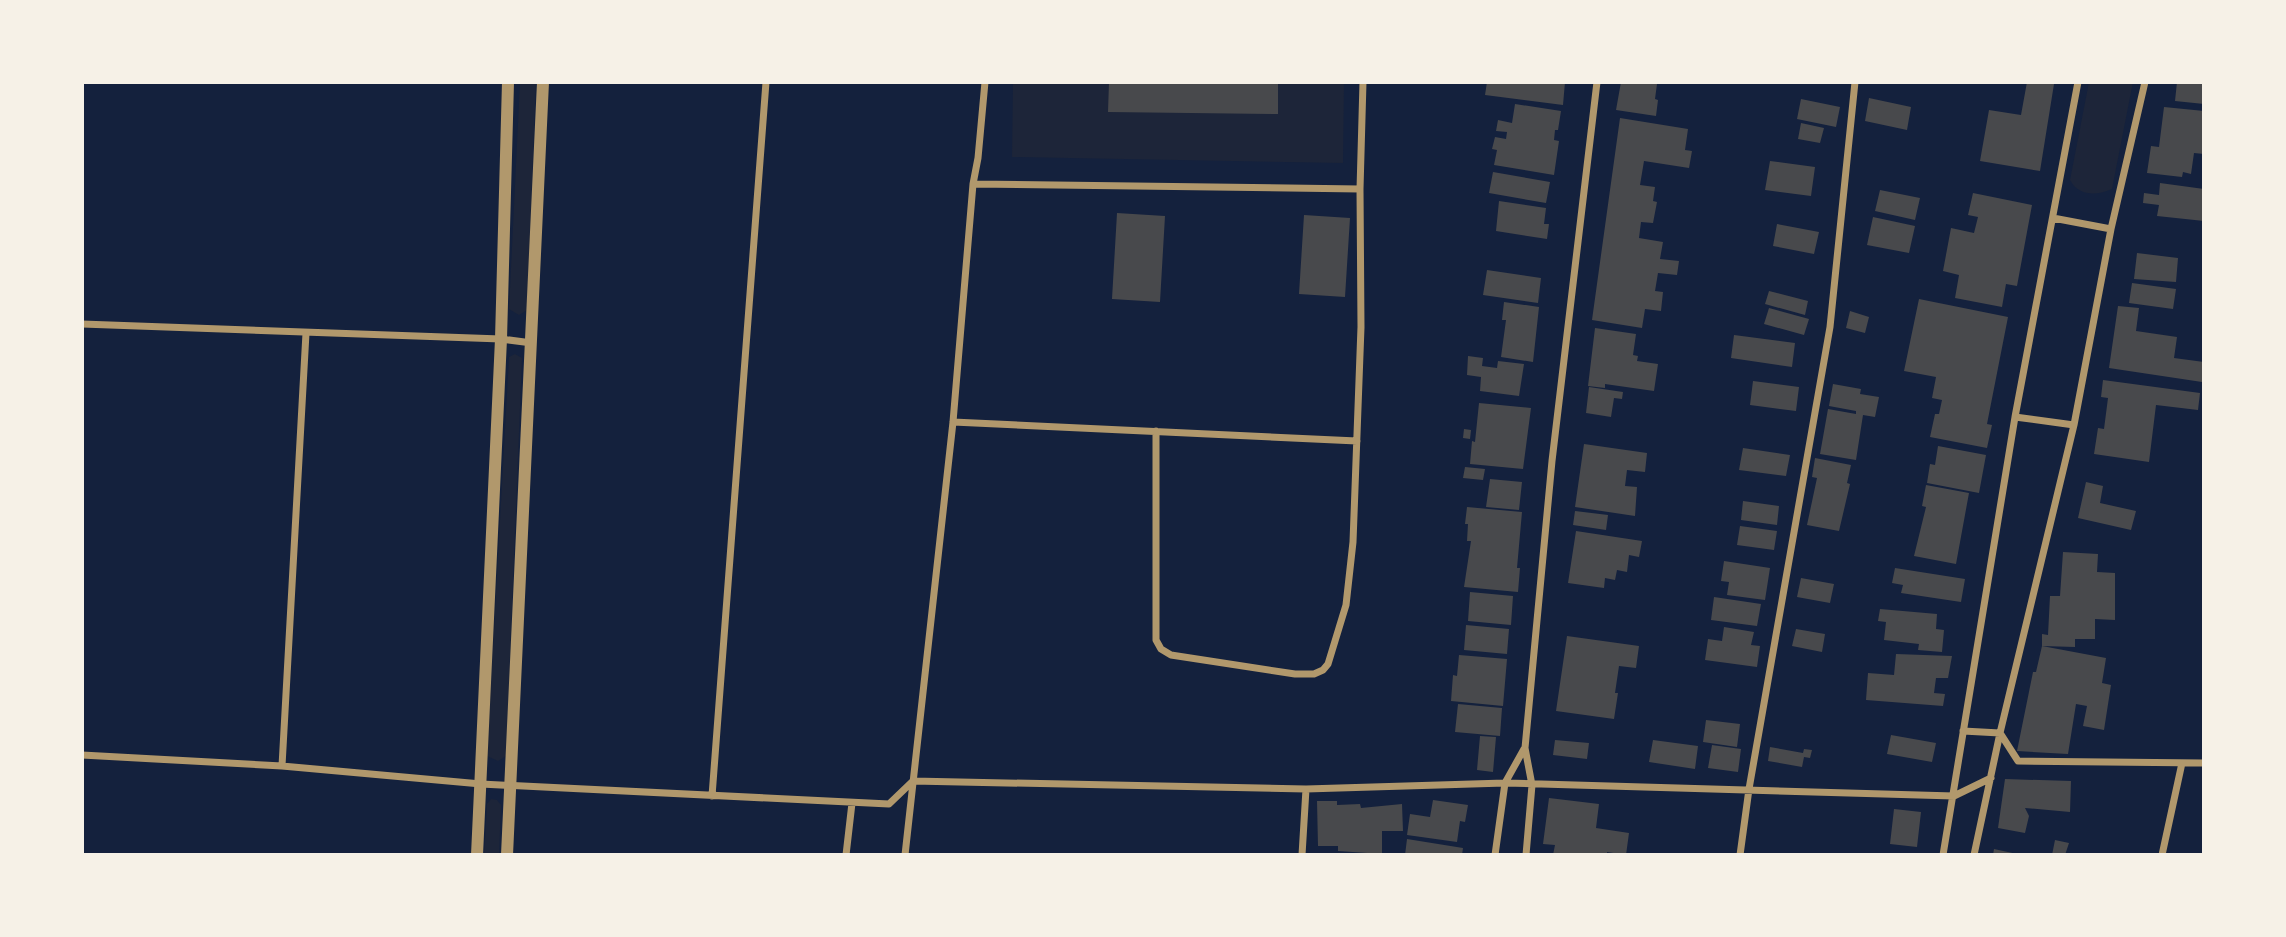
<svg xmlns="http://www.w3.org/2000/svg" width="2286" height="937" viewBox="0 0 2286 937" font-family="Signika,sans-serif">
	<rect width="100%" height="100%" fill="#14213d"/>
	<path fill="#1d2539" d="M520,82h16l-9,228 -8,5 -10,-6z
		M1013,82h331l-1,81 -331,-6z
		M2089,82h44l-21,107c-15,7 -34,7 -42,-9z
		M515,354l7,4 -16,398 -8,5 -11,-5 22,-399z
		M491,799l6,1 4,5 -2,50h-15l3,-51z"/>
	<path fill="#48494c" d="M1109,82h169v32l-170,-2z
		M1487,82h78l-2,23 -78,-10z
		M1621,82l36,2 -2,15 3,1 -2,16 -40,-6z
		M2027,82l27,2 -14,87 -60,-10 9,-51 32,5z
		M2177,82h27v22l-29,-3z
		M1869,98l42,9 -4,23 -42,-9z
		M1801,99l39,8 -4,20 -39,-8z
		M1515,104l46,7 -3,19h-3l-1,10 5,1 -5,34 -60,-10 3,-15 -5,-1 3,-12 11,2 1,-7 -11,-1 2,-11 14,3z
		M2164,107l40,4v43l-10,-1 -3,21 -8,-2 -1,5 -35,-4 4,-27 8,1z
		M1620,118l68,11 -3,21 7,1 -3,17 -45,-7 -4,24 15,2 -2,14 4,1 -4,21 -12,-1 -2,16 24,4 -3,17 19,2 -2,14 -19,-2 -3,18 8,1 -2,19 -16,-2 -3,19 -50,-8z
		M1801,123l23,5 -4,15 -22,-4z
		M1770,161l45,6 -4,29 -46,-6z
		M1493,172l57,10 -4,21 -57,-10z
		M2160,183l44,6v32l-47,-5 2,-11 -16,-2 1,-10 15,2z
		M1880,190l40,8 -5,22 -40,-9z
		M1973,193l59,12 -15,81 -11,-2 -4,23 -47,-9 4,-23 -16,-4 8,-43 23,5 4,-16 -10,-2z
		M1499,201l47,7 -2,16h5l-2,15 -51,-8z
		M1117,213l48,3 -5,86 -48,-3z
		M1304,215l46,3 -5,79 -46,-3z
		M1873,217l42,9 -6,27 -42,-8z
		M1777,224l42,8 -5,22 -41,-8z
		M2137,253l41,5 -2,24 -42,-3z
		M1487,270l54,8 -3,25 -55,-8z
		M2132,283l44,6 -3,20 -44,-6z
		M1769,291l39,10 -3,14 -40,-11z
		M1919,299l89,18 -21,107 5,1 -5,23 -57,-11 5,-23h4l3,-14 -10,-2 4,-21 -32,-6z
		M1504,302l35,5 -6,55 -32,-5 5,-37h-4z
		M2118,306l21,2 -3,23 41,6 -3,21 30,4 -2,20 -93,-14z
		M1769,308l40,11 -5,16 -40,-11z
		M1850,311l19,6 -4,16 -19,-5z
		M1595,328l41,6 -3,21 5,1 -1,5 21,3 -4,27 -49,-7v4l-17,-2z
		M1734,335l61,8 -3,24 -61,-9z
		M1468,356l15,2 -1,8 15,2 1,-7 26,3 -5,32 -39,-5 1,-14 -14,-2z
		M2103,380l97,13 -2,17 -42,-5 -7,57 -55,-8 4,-26 6,1 4,-31 -7,-1z
		M1753,381l46,6 -3,24 -46,-6z
		M1833,384l28,5 -1,5 19,3 -4,20 -12,-2 -7,45 -36,-6 8,-45 28,5v-3l-27,-5z
		M1589,387l34,5 -1,7 -8,-1 -3,19 -25,-4z
		M1479,403l52,5 -8,61 -53,-5 2,-23 3,1z
		M1464,429l7,1 -1,9 -7,-1z
		M1584,444l63,9 -2,19 -18,-2 -2,16 12,1 -2,29 -60,-9z
		M1938,446l48,9 -7,38 -52,-10 3,-19 5,1z
		M1743,448l47,7 -4,21 -47,-6z
		M1815,458l36,7 -4,18 3,1 -11,47 -32,-6 10,-47 -5,-1z
		M1465,467l20,2 -2,11 -20,-2z
		M1490,479l32,3 -3,28 -33,-3z
		M2086,482l17,4 -3,17 36,8 -5,19 -53,-12z
		M1926,485l43,8 -13,71 -42,-8 12,-49 -4,-1z
		M1743,501l36,5 -2,19 -36,-5z
		M1467,507l55,5 -5,56h3l-2,24 -54,-5 7,-46h-4l1,-17h-3z
		M1575,511l33,4 -2,15 -33,-5z
		M1740,526l37,5 -3,19 -37,-5z
		M1576,531l66,10 -3,16 -10,-2 -2,17 -10,-2 -2,10 -10,-2 -1,10 -36,-5z
		M2063,552l35,2 -1,18 18,1v47l-20,-1v20h-20v8l-33,-1v-12l6,1 2,-39h10z
		M1724,561l46,7 -5,32 -38,-5 2,-13 -8,-1z
		M1895,568l70,11 -4,23 -60,-9 2,-8 -11,-2z
		M1801,578l33,6 -4,19 -33,-6z
		M1470,592l43,4 -2,29 -43,-4z
		M1714,597l47,7 -4,22 -46,-6z
		M1880,609l57,5 -1,15 8,1 -2,22 -24,-2 1,-6 -35,-4 2,-18 -8,-1z
		M1466,625l43,4 -2,25 -43,-4z
		M1724,627l30,5 -3,13 9,1 -3,21 -52,-7 3,-21 14,2z
		M1796,629l29,5 -3,18 -30,-6z
		M1567,636l72,10 -3,22 -17,-2 -4,27h3l-4,26 -58,-8z
		M2042,646l64,12 -4,25 9,2 -7,45 -21,-4 4,-20 -11,-2 -8,50 -51,-3 16,-79h3z
		M1896,654l56,2 -4,22h-12l-2,15 11,1 -2,12 -77,-6 2,-27 26,2z
		M1459,655l48,4 -4,47 -52,-5 2,-26 4,1z
		M1458,704l44,4 -2,28 -45,-4z
		M1706,720l34,4 -3,23 -34,-5z
		M1891,735l45,8 -4,19 -45,-8z
		M1480,736l16,1 -3,35 -16,-2z
		M1555,740l34,3 -2,16 -34,-4z
		M1653,740l45,6 -3,23 -46,-7z
		M1712,745l29,4 -3,23 -30,-4z
		M1770,747l33,6 1,-4 8,1 -2,8 -6,-1 -2,10 -34,-6z
		M2005,779l66,2 -1,31 -45,-4 4,8 -4,17 -27,-5z
		M1549,798l50,6 -3,24 33,5 -3,22 -19,-3v3h-54l2,-10 -12,-1z
		M1433,800l35,5 -3,17 -5,-1 -3,21 -50,-7 3,-21 20,3z
		M1317,801h20v4l23,-1 1,4 41,-4 1,27h-21v23l-44,-3v-5h-20z
		M1894,809l27,3 -4,35 -27,-3z
		M1407,839l56,9 -1,7h-57z
		M2055,840l14,3 -4,12h-13z
		M1994,849l23,5 -1,1h-23z"/>
	<g fill="none" stroke-linecap="round" stroke-linejoin="round">
		<path stroke="#b1986c" stroke-width="7" d="M973,184l387,5
			M2053,218l58,11
			M82,324l419,15 31,4
			M2015,417l59,8
			M953,422l404,19
			M1156,431v209l5,9 10,6 124,19h19l9,-4 5,-6 18,-59 7,-63 8,-215 -1,-138 3,-107
			M1963,731l37,2 18,28 186,2
			M82,755l200,11 199,18 408,20 24,-23 393,8 199,-6 449,13 37,-18
			M282,766l24,-433
			M712,796l54,-714
			M846,855l6,-52
			M905,855l48,-433 20,-238 5,-26 7,-76
			M1302,855l4,-66
			M1495,855l10,-72 19,-34
			M1526,855l6,-70 -7,-37 27,-287 45,-379
			M1740,855l9,-66 81,-462 25,-245
			M1943,855l72,-438 63,-335
			M1974,855l26,-122 74,-308 37,-196 34,-147
			M2162,855l20,-92"/>
		<path stroke="#b1986c" stroke-width="12" d="M477,855l24,-516 7,-257
			M507,855l36,-773"/>
	</g>
	<rect width="2286" height="937" fill="none" stroke="#f6f1e7" stroke-width="168"/>
</svg>
